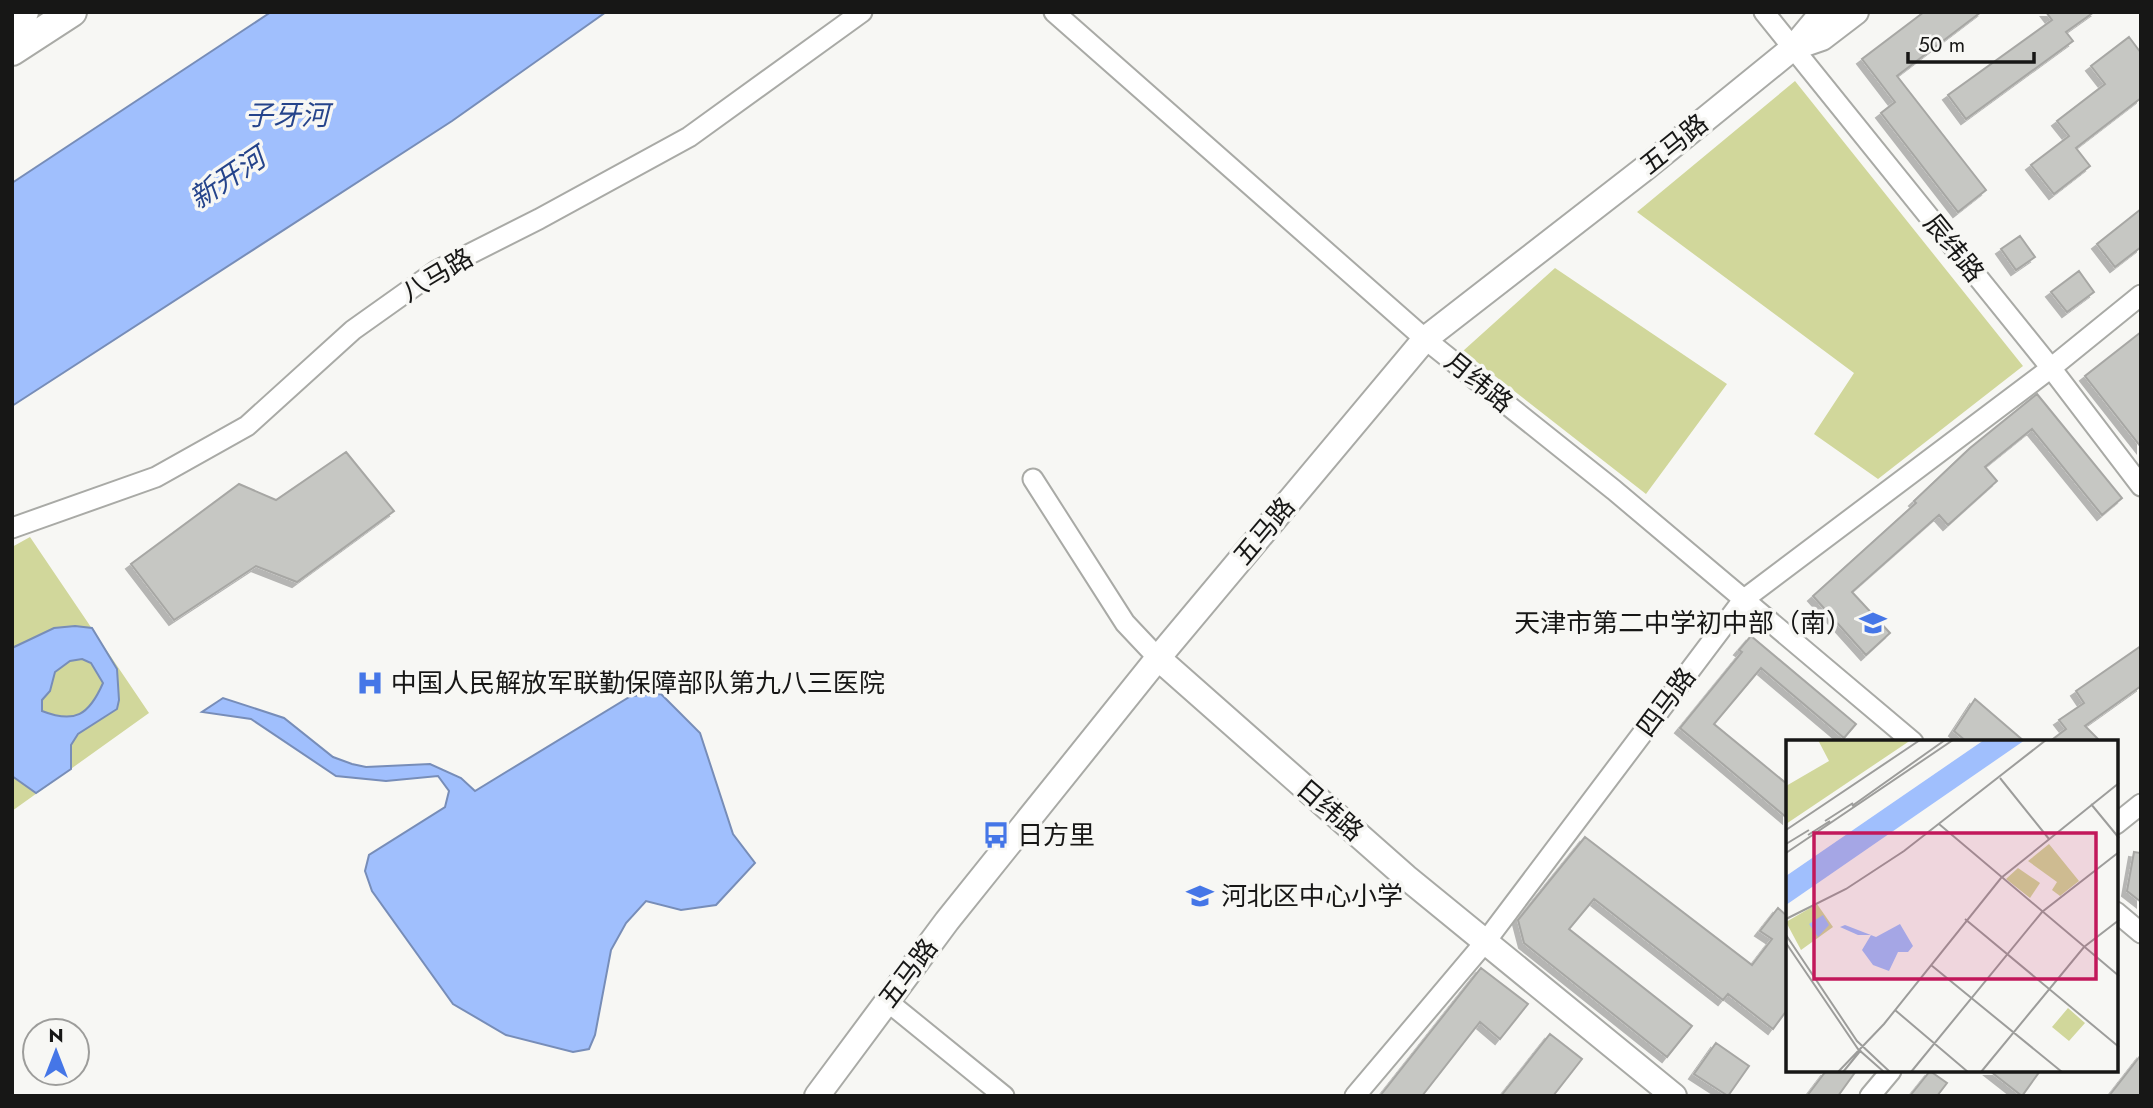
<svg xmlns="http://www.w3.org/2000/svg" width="2153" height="1108" viewBox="0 0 2153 1108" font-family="Jost,'Noto Sans SC',sans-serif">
	<defs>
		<filter id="shadow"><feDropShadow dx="-5" dy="5" stdDeviation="0" flood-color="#0004"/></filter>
	</defs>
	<rect width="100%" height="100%" fill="#f7f7f4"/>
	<path fill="#d1d79b" d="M1795,81l228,285 -145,113 -64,-45 40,-61 -217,-161z
		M1555,268l172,116 -81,110 -183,-143z
		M30,537l119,176 -137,98v-264z"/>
	<path fill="#a0bffd" stroke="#778db8" stroke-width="2" fill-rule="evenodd" d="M271,12h335l-154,109 -440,285v-223z
		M75,626l17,2 25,41 2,31 -2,9 -39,25 -7,11v24l-35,24 -24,-17v-128l42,-20zM82,659l9,4 12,20c-14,32 -28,41 -61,28v-11l8,-9 5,-19 15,-11z
		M661,694l39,39 33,101 22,29 -39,42 -35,5 -35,-9 -20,22 -15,27 -16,85 -6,14 -16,3 -67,-17 -53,-31 -81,-113 -7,-20 4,-16 76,-48 4,-16 -11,-15 -52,5 -50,-5 -85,-57 -49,-7 21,-14 61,20 49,39 19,7 14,3 64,-3 31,14 14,13 156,-95z"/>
	<path fill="#c6c7c3" stroke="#a7a7a4" stroke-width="2" filter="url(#shadow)" d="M1924,12h57l-84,64 89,114 -28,22 -77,-99 14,-11 -33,-43z
		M2046,12h48l-28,20 7,9 -107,78 -18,-24 104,-75z
		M2129,37l12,16v45l-65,50 14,18 -36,28 -23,-29 38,-29 -12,-15 48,-37 -14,-18z
		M2141,209v38l-26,20 -18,-23z
		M2020,236l15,21 -19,13 -15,-21z
		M2079,271l15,21 -27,20 -16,-20z
		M2141,332v115l-56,-71z
		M2037,394l85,104 -20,17 -70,-86 -47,38 12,14 -49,44 -9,-10 -87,77 38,41 -24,22 -53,-59 103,-93 -2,-2 56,-53z
		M346,452l48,59 -97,71 -41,-16 -82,54 -43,-56 108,-80 37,16z
		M1751,636l105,88 -12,14 -83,-70 -47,56 73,60v34l-107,-90 62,-76 -3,-2z
		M2141,646v40l-56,40 16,16h-52l17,-13 -7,-9 25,-17 -8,-12z
		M1975,699l50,43h-58l-13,-11z
		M1585,837l167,128 20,-26 -12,-8 18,-23 9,8v94l-14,19 -45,-35 -5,6 -129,-101 -25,30 123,97 -25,31 -143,-114 -6,-23z
		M2134,852l7,1v49l-14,-11z
		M1481,968l47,36 -28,35 -20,-17 -58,74h-42z
		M1550,1034l32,25 -29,37h-52z
		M1716,1043l33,23 -21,30 -34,-22z
		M2141,1055v41h-32z
		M1826,1071h30l-18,25h-31z
		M1930,1071l17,12 -10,13h-27z
		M1990,1071h50l-18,25z"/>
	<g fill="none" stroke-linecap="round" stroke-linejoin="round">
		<defs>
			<path id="minor" d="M1054,12l371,327 189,151 299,252
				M1764,12l287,356 90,118
				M1033,479l92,144 33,35
				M12,528l144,-51 91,-51 106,-96 83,-59 103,-52 150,-82 173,-125
				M2116,824l25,-20
				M2116,912l25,21
				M887,1001l117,95
				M1355,1096l131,-155 257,-341 308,-232 90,-73
				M1870,1096l21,-25"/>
			<path id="major" d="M1793,48l29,-10 34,-26
				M1158,658l248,219 268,219
				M817,1096l130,-175 211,-263 267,-319 219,-170 149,-121 30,-36"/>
			<path id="highway" d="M12,19l12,-7
				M12,51l60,-39"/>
		</defs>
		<use href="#minor" stroke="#a9aaa6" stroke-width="23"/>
		<use href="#major" stroke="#a9aaa6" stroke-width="28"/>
		<use href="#highway" stroke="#a9aaa6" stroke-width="32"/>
		<use href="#minor" stroke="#fff" stroke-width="19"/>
		<use href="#major" stroke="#fff" stroke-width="24"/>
		<use href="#highway" stroke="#fff" stroke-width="28"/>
	</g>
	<defs>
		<symbol id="school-bare" viewBox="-9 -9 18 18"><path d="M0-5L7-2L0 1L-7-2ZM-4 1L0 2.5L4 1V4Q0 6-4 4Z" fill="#4576e7" stroke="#f7f7f4" stroke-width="2.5" paint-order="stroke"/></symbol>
		<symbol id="hospital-bare" viewBox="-9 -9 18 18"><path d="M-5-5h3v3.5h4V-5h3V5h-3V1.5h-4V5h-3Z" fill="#4576e7" stroke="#f7f7f4" stroke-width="2.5" paint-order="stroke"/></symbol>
		<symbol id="bus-bare" viewBox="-9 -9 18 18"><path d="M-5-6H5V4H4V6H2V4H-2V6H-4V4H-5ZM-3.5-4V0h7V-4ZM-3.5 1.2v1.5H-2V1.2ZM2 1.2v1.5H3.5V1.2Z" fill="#4576e7" stroke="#f7f7f4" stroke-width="2.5" paint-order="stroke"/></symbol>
	</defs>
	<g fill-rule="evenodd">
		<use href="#school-bare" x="1854" y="604" width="38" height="38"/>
		<use href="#hospital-bare" x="351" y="664" width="38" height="38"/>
		<use href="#bus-bare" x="977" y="816" width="38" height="38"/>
		<use href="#school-bare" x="1181" y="877" width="38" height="38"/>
	</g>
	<g text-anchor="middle" stroke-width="7" stroke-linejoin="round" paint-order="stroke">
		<g font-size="26" fill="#171716" stroke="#f7f7f4">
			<text transform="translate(1674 144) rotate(-39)" y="9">五马路</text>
			<text transform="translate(1954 248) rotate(51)" y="9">辰纬路</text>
			<text transform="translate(437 275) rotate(-31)" y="9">八马路</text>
			<text transform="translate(1479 382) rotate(39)" y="9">月纬路</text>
			<text transform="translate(1264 531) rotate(-50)" y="9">五马路</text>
			<text transform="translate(1666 702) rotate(-53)" y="9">四马路</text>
			<text transform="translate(1330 810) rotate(41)" y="9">日纬路</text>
			<text transform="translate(908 973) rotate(-53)" y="9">五马路</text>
		</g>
		<g font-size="26" fill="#171716" stroke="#f7f7f4" text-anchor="start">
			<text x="1852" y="632" text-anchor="end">天津市第二中学初中部（南）</text>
			<text x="391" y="692">中国人民解放军联勤保障部队第九八三医院</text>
			<text x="1017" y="844">日方里</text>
			<text x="1221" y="905">河北区中心小学</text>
		</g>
		<g font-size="28" font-style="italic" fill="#25448b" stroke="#f7f7f4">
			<text x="287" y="125">子牙河</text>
			<text transform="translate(227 178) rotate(-34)" y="10">新开河</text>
		</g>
	</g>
	<g transform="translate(1786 740)">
		<rect width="332" height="332" fill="#f7f7f4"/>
		<path d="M32,0h93l-125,84v-38l43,-25zM263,104l30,37 -19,15 -8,-6 5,-8 -29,-21zM232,128l22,15 -10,15 -24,-19zM31,164l16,23 -32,23 -15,-28zM282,268l17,15 -16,18 -17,-14z" fill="#d1d79b"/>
		<path d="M198,0h41l-239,165v-29zM37,175l6,10 -11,12 -9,-13zM114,184l13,22 -5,6h-10l-9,19 -16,-6 -11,-15 9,-15h-13l-18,-8 5,-2 31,12z" fill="#a0bffd"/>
		<path fill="none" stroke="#9d9d9b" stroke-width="2" d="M214,38l49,61M305,64l28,34M66,66l93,-66M39,81l28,-18M153,84l180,152M0,90l134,-90M22,95l22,-14M0,104l23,-14M0,113l167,-113M0,179l60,-30 58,-38 142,-111M179,179l154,128M0,195l71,106 33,31M0,203l72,106 26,23M145,225l131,107M109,270l73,62M52,332l46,-48 117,-146 118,-95M57,332l18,-22M125,332l131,-160 77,-60M195,332l103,-125 35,-27"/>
		<path fill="#c2185b" fill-opacity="0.15" stroke="#c2185b" stroke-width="3.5" d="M28,93h282v146h-282z"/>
		<rect width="332" height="332" fill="none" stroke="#171716" stroke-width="3.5"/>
	</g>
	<rect width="2153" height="1108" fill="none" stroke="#171716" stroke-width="28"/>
	<g transform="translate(56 1052)"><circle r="33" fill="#f7f7f4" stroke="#9d9d9b" stroke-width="2"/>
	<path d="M0-5L12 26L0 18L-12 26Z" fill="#4576e7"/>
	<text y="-10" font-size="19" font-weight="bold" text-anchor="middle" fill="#171716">N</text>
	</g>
	<path d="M1908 52v10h126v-10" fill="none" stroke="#171716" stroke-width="3.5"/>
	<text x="1918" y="52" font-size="21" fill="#171716" stroke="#f7f7f4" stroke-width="5" paint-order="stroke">50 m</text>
</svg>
